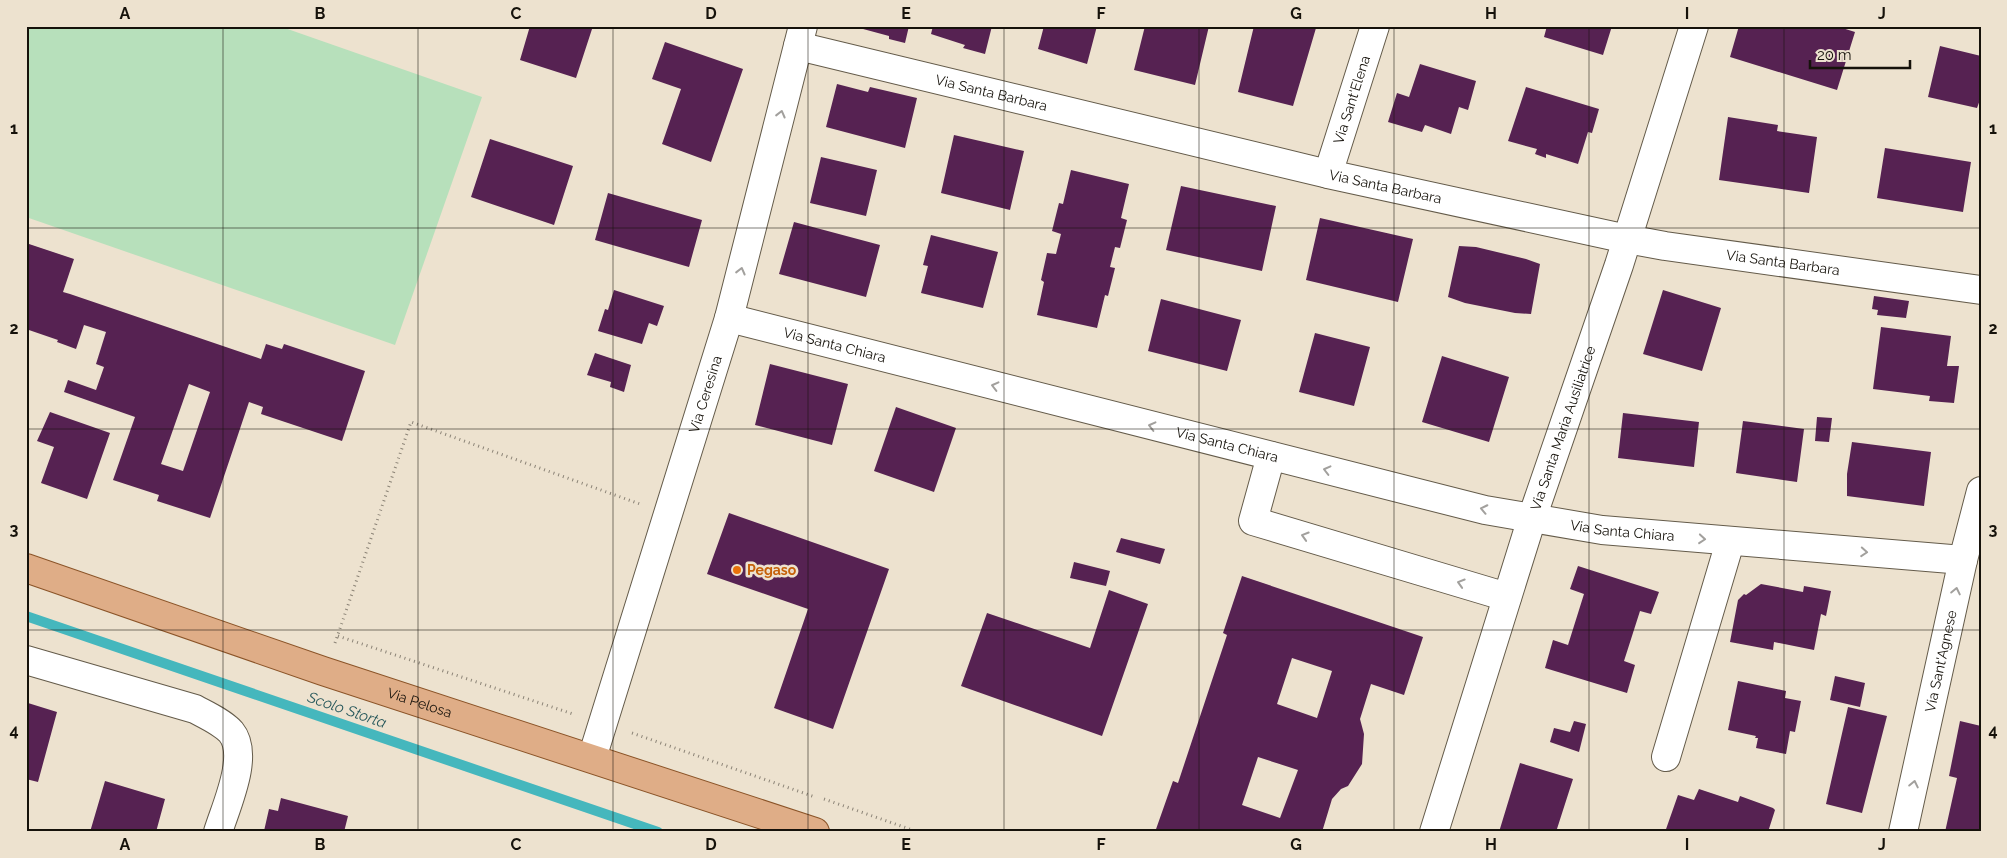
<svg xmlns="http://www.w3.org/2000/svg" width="2007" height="858" viewBox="0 0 2007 858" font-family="Raleway,sans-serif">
	<rect width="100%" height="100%" fill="#ede2cf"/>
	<path fill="#b7e0bb" d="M26,26h253l203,71 -87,248 -369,-128z"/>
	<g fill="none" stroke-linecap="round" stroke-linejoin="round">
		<path stroke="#45b7bd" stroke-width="10" d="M26,616l632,216"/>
	</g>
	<path fill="#562252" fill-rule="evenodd" d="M530,26h63l-17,52 -56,-18z
		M852,26h57l-4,17 -16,-4v-3z
		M933,26h59l-7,28 -22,-6 2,-3 -34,-11z
		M1044,26h53l-10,38 -49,-15z
		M1145,26h64l-14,59 -61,-15z
		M1254,26h55l7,2 -23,78 -55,-14z
		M1547,26h65l-9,29 -59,-18z
		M1739,26h97l19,6 -18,58 -107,-33z
		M665,42l78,27 -32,93 -49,-18 19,-55 -29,-10z
		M1940,46l41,10v41l-4,11 -49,-11z
		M1420,64l56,17 -8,29 -9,-3 -8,27 -26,-9 -3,7 -34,-10 9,-29 12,4z
		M837,84l31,8 2,-5 47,11 -12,50 -79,-21z
		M1526,87l73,22 -7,24 -4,-1 -10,32 -32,-10v4l-11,-4 2,-5 -29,-8z
		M1728,117l50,8 -1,6 40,6 -8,56 -90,-13z
		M954,135l70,16 -14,59 -69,-17z
		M490,139l83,27 -19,59 -83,-28z
		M1885,148l86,14 -8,50 -86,-14z
		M821,157l56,13 -11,46 -56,-13z
		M1071,170l58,14 -8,34 6,2 -7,28 -5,-1 -5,20 5,1 -7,28 -3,-1 -8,33 -60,-13 7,-33 -3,-2 6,-27 9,1 5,-20 -9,-3 7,-28 4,1z
		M1181,186l95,20 -14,65 -96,-21z
		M608,193l94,27 -13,47 -94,-27z
		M1320,218l93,21 -15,63 -92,-22z
		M794,222l86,23 -14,52 -87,-23z
		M931,235l67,17 -15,56 -62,-15 7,-27 -5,-1z
		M26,243l48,16 -11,33 7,2 191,65 5,-15 16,5 2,-5 81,27 -23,70 -81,-27 2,-7 -14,-5 -39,116 -53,-17 2,-6 -46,-15 22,-63 -71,-25 4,-12 28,10 8,-23 -8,-3 10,-32 -22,-7 -8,24 -19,-7 1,-2 -32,-11zM189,384l21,8 -27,79 -22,-7z
		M1459,246l17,1 50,12 14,5 -9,50 -16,-1 -50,-10 -17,-6z
		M614,290l50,16 -7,20 -8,-3 -7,21 -44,-13 7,-22 3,1z
		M1663,290l58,18 -19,63 -59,-17z
		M1874,296l35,5 -3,17 -29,-3 1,-5 -6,-1z
		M1161,299l80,21 -14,51 -79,-20z
		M1881,327l70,9 -4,30h12l-5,37 -25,-2 1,-5 -57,-7z
		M1315,333l55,14 -16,59 -55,-14z
		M595,353l36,12 -7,27 -14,-5 1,-5 -24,-7z
		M1442,356l67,21 -20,65 -67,-20z
		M770,364l78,20 -16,61 -77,-20z
		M896,407l60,21 -22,64 -60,-21z
		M50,412l60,21 -23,66 -46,-16 13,-36 -17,-6z
		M1623,413l76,9 -5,45 -76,-9z
		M1817,417l15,1 -3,24 -14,-1z
		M1743,421l61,8 -7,53 -61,-9z
		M1852,442l79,10 -7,54 -77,-10v-22z
		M729,513l160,56 -56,160 -59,-21 34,-99 -101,-35z
		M1121,538l44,11 -5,15 -44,-12z
		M1074,562l36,9 -4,15 -36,-8z
		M1578,566l81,26 -8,22 -11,-3 -16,50 11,4 -8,28 -82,-25 8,-28 15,5 16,-51 -14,-5z
		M1242,576l181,61 -19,58 -33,-11 -11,35 4,15 -2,30 -14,22 -7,3 -9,10 -10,33h-167l18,-51 5,2 49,-148 -4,-2zM1292,658l40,13 -15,47 -40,-14zM1258,757l40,13 -18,48 -38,-13z
		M1761,584l42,8 1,-6 27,5 -5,25 -5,-2 -7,36 -40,-8 -1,8 -43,-8 8,-42 6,-6 2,1z
		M1109,590l39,14 -46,132 -141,-50 26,-73 103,35z
		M1835,676l30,7 -5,24 -30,-7z
		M1738,681l48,10 -1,7 16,3 -6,31 -5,-1 -4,23 -30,-6 2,-10h-3l1,-2 -28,-6z
		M28,703l29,9 -19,70 -12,-3v-71z
		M1848,707l39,9 -25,97 -36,-9z
		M1574,721l12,3 -7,28 -29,-10 4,-14 16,4z
		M1960,721l21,5v106h-36l12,-54 -8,-2z
		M1520,763l53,16 -17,53h-57z
		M105,781l60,18 -9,33h-66z
		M1699,789l39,13 2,-6 33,12 2,2 -7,22h-103l13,-37 16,5z
		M281,798l67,18 -4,16 -80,-1 5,-22 9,2z"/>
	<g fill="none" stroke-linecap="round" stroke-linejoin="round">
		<defs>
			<g id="minor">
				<path id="s1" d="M798,46l530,128 299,65 38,7 316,44"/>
				<path id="s2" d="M1328,174l47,-148"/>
				<path id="s3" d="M729,318l756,192 117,20 361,30"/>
				<path d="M1271,456l-18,65 254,76"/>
				<path d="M26,660l169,49c11,6 27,13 36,23 19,23 -5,74 -13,100"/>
				<path d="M1666,757l64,-215"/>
				<path id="s4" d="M592,758l137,-440 74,-292"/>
				<path id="s5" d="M1434,832l98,-314 87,-253 75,-239"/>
				<path id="s6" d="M1903,832l60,-272 18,-69"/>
			</g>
			<g id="major">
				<path id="s7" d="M26,568l297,103 492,161"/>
			</g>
		</defs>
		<use href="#minor" stroke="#645b4a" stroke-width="30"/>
		<use href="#major" stroke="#8b5428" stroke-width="30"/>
		<path stroke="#8b8376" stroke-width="3" stroke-dasharray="1 4" stroke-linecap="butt" d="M338,636l235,78
			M335,643l76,-221 229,82
			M632,733l183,64
			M824,799l94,33"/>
		<use href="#minor" stroke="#fff" stroke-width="28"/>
		<use href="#major" stroke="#dfad87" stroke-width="28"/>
	</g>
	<defs><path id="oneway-chevron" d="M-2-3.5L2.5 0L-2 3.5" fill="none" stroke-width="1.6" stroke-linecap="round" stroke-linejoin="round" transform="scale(1.25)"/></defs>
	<g stroke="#a2a09d">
		<use href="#oneway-chevron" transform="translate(781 114) rotate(-76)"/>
		<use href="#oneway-chevron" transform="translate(741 271) rotate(-76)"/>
		<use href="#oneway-chevron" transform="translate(995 386) rotate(-166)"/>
		<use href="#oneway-chevron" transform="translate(1152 426) rotate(-166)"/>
		<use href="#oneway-chevron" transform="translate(1327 470) rotate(-166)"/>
		<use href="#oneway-chevron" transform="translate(1484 509) rotate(-168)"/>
		<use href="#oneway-chevron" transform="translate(1305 536) rotate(-163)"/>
		<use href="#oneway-chevron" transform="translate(1702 539) rotate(5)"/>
		<use href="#oneway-chevron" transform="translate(1864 552) rotate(4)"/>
		<use href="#oneway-chevron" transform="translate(1461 583) rotate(-163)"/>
		<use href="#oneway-chevron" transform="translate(1956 591) rotate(-78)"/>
		<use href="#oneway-chevron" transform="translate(1914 784) rotate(-78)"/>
	</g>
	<path fill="none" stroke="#16120b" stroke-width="1" stroke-opacity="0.55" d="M223,26v806M418,26v806M613,26v806M808,26v806M1004,26v806M1199,26v806M1394,26v806M1589,26v806M1784,26v806M26,228h1955M26,429h1955M26,630h1955"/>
	<circle fill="#e8710a" stroke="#ede2cf" stroke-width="2" cx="737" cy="570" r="5"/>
	<g text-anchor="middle" stroke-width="5" stroke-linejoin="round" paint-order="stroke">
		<g font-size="14" fill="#16120b" stroke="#ede2cf">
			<text dy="5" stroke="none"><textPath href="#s1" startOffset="199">Via Santa Barbara</textPath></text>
			<text dy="5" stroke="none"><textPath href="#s2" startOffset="78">Via Sant'Elena</textPath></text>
			<text dy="5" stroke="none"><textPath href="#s1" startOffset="604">Via Santa Barbara</textPath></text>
			<text dy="5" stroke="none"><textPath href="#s1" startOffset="1009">Via Santa Barbara</textPath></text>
			<text dy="5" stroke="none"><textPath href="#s3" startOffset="109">Via Santa Chiara</textPath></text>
			<text dy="5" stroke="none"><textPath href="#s4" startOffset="381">Via Ceresina</textPath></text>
			<text dy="5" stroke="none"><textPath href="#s5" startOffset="424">Via Santa Maria Ausiliatrice</textPath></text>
			<text dy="5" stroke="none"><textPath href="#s3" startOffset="514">Via Santa Chiara</textPath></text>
			<text dy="5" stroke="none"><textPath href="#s3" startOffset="919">Via Santa Chiara</textPath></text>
			<text dy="5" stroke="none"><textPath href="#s6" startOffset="175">Via Sant'Agnese</textPath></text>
			<text dy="5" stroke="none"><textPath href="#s7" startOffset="416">Via Pelosa</textPath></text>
		</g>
		<g font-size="14" font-weight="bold" fill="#c56008" stroke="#ede2cf" text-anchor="start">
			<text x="747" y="575">Pegaso</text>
		</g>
		<g font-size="15" font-style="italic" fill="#2a5a5d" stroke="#ede2cf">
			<text transform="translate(347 710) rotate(19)" y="5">Scolo Storta</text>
		</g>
	</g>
	<rect width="2007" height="858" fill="none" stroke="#ede2cf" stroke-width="55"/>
	<path d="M1810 60v8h100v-8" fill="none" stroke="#16120b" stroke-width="2.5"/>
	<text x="1817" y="60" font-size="15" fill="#16120b" stroke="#ede2cf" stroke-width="4" paint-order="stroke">20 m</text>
	<rect x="28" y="28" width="1952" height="802" fill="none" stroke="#16120b" stroke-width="2"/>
	<g font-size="16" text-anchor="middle" font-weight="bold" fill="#16120b">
		<text x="125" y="19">A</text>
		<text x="320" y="19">B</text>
		<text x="516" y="19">C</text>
		<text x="711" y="19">D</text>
		<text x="906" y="19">E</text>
		<text x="1101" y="19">F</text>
		<text x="1296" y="19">G</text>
		<text x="1491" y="19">H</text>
		<text x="1687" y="19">I</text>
		<text x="1882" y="19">J</text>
		<text x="14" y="134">1</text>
		<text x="1993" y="134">1</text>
		<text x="14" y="334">2</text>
		<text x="1993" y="334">2</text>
		<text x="14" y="535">3</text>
		<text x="1993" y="535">3</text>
		<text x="14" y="736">4</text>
		<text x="1993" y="736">4</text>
		<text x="125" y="850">A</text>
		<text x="320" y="850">B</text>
		<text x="516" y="850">C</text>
		<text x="711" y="850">D</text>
		<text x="906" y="850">E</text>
		<text x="1101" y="850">F</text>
		<text x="1296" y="850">G</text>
		<text x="1491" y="850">H</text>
		<text x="1687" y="850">I</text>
		<text x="1882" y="850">J</text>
	</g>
</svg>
